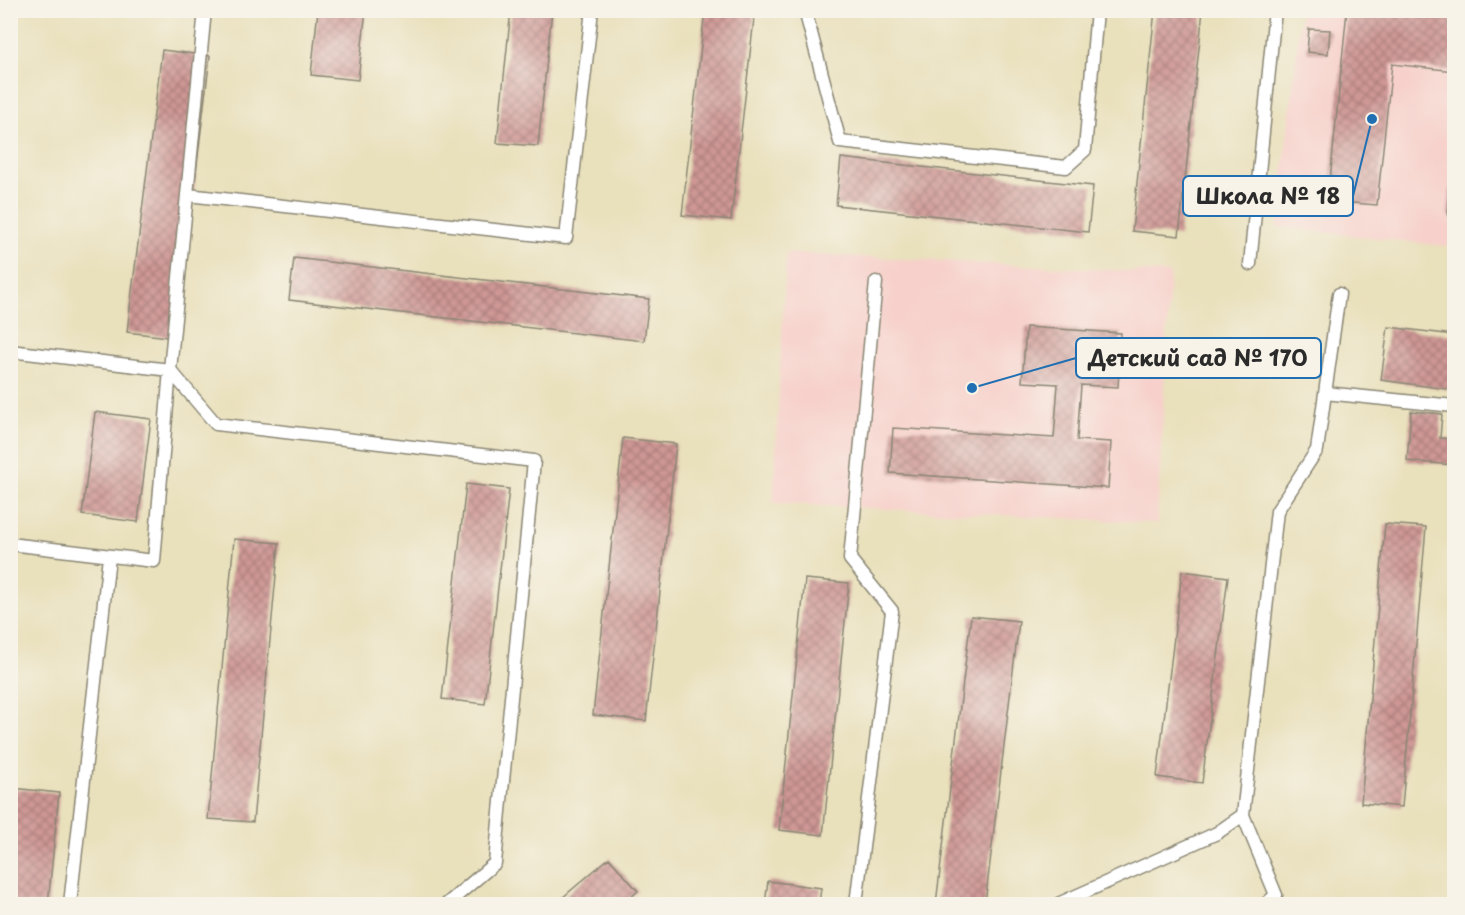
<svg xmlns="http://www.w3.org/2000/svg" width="1465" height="915" viewBox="0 0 1465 915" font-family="'Playpen Sans',sans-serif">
	<defs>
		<pattern id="building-cross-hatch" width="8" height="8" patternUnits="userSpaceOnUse" patternTransform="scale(1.5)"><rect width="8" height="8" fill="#cf9895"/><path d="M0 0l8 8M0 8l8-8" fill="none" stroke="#a87c7a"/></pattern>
	</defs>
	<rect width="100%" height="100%" fill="#f7f3e8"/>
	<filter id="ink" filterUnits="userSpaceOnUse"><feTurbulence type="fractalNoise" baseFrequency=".0167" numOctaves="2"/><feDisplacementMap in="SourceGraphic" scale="12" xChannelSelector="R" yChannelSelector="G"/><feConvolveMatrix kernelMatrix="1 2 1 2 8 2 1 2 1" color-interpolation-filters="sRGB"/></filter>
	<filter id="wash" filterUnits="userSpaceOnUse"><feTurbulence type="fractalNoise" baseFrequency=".008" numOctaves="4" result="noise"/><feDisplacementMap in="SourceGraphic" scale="24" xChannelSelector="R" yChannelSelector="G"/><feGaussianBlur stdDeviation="1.35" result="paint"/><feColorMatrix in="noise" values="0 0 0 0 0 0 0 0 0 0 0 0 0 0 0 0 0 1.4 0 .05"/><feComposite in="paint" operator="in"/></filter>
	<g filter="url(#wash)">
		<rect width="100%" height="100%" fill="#e9e0bc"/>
		<path fill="#f7d0cb" d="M1301,11h153v236l-177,-20z
			M786,253l384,20 -13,250 -384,-20z"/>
		<g id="blocks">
			<path fill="url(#building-cross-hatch)" d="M318,10h48l-8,70 -47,-5z
				M511,10h41l-14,136 -41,-3z
				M705,10h50l-24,210 -49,-5z
				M1155,10h48l-24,226 -47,-5z
				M1347,10h107v61l-62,-7 -15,141 -49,-4z
				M1309,29l21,1 -2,24 -21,-2z
				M162,50l48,6 -34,282 -49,-6z
				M841,158l252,28 -5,46 -252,-27z
				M1453,164h1v52l-6,-1z
				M294,258l355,41 -5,42 -355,-41z
				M1026,327l95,6 -3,54 -37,-2 -4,55 34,2 -3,46 -218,-15 3,-45 161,10 4,-54 -36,-2z
				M1388,327l66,8v55l-73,-10z
				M1411,411l31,3 -2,24 14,1v26l-47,-4z
				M95,412l56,7 -13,103 -56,-7z
				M623,438l53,6 -30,277 -53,-6z
				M466,484l43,5 -24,215 -43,-5z
				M1385,524l41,3 -24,280 -41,-4z
				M234,539l45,4 -26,279 -45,-3z
				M1182,571l46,6 -26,206 -45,-6z
				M805,579l44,4 -26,252 -44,-5z
				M971,616l48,5 -34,283h-49z
				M12,788l47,5 -11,111h-38z
				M609,858l29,33 -15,13h-68z
				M768,881l53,7 -2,16h-54z"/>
		</g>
	</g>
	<g filter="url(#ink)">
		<use href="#blocks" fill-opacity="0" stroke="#8a8674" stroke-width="1.5"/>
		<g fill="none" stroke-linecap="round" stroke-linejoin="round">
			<defs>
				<path id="service" d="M803,10l4,8 33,124 226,25 19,-17 12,-140
					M188,195l378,43 26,-228
					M1250,264l25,-254
					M10,351l160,19 46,54 318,37 -39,402 -48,41
					M1325,393l129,13
					M10,544l144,17 16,-191 35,-360
					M1243,815l33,80 -10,9
					M70,904l39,-347
					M856,904l36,-293 -42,-52 26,-277
					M1058,904l159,-71 26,-18 34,-304 40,-61 22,-156"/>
			</defs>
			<use href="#service" stroke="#8a8674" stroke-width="15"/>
			<use href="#service" stroke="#fff" stroke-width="12"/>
		</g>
	</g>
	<path fill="none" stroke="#1f6fb2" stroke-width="2" d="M1372 119L1353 196M972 388L1076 358"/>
	<g fill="#1f6fb2" stroke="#f7f3e8" stroke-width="2">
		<circle cx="1372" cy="119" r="6"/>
		<circle cx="972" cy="388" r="6"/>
	</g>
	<g fill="#f7f3e8" stroke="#1f6fb2" stroke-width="2">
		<rect x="1183" y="176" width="170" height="40" rx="6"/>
		<rect x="1076" y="338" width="245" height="40" rx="6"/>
	</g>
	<g font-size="22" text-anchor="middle" font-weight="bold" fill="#2b2b2b">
		<text x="1268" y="204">Школа № 18</text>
		<text x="1198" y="366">Детский сад № 170</text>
	</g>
	<rect width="1465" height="915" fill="none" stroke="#f7f3e8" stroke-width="36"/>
</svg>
